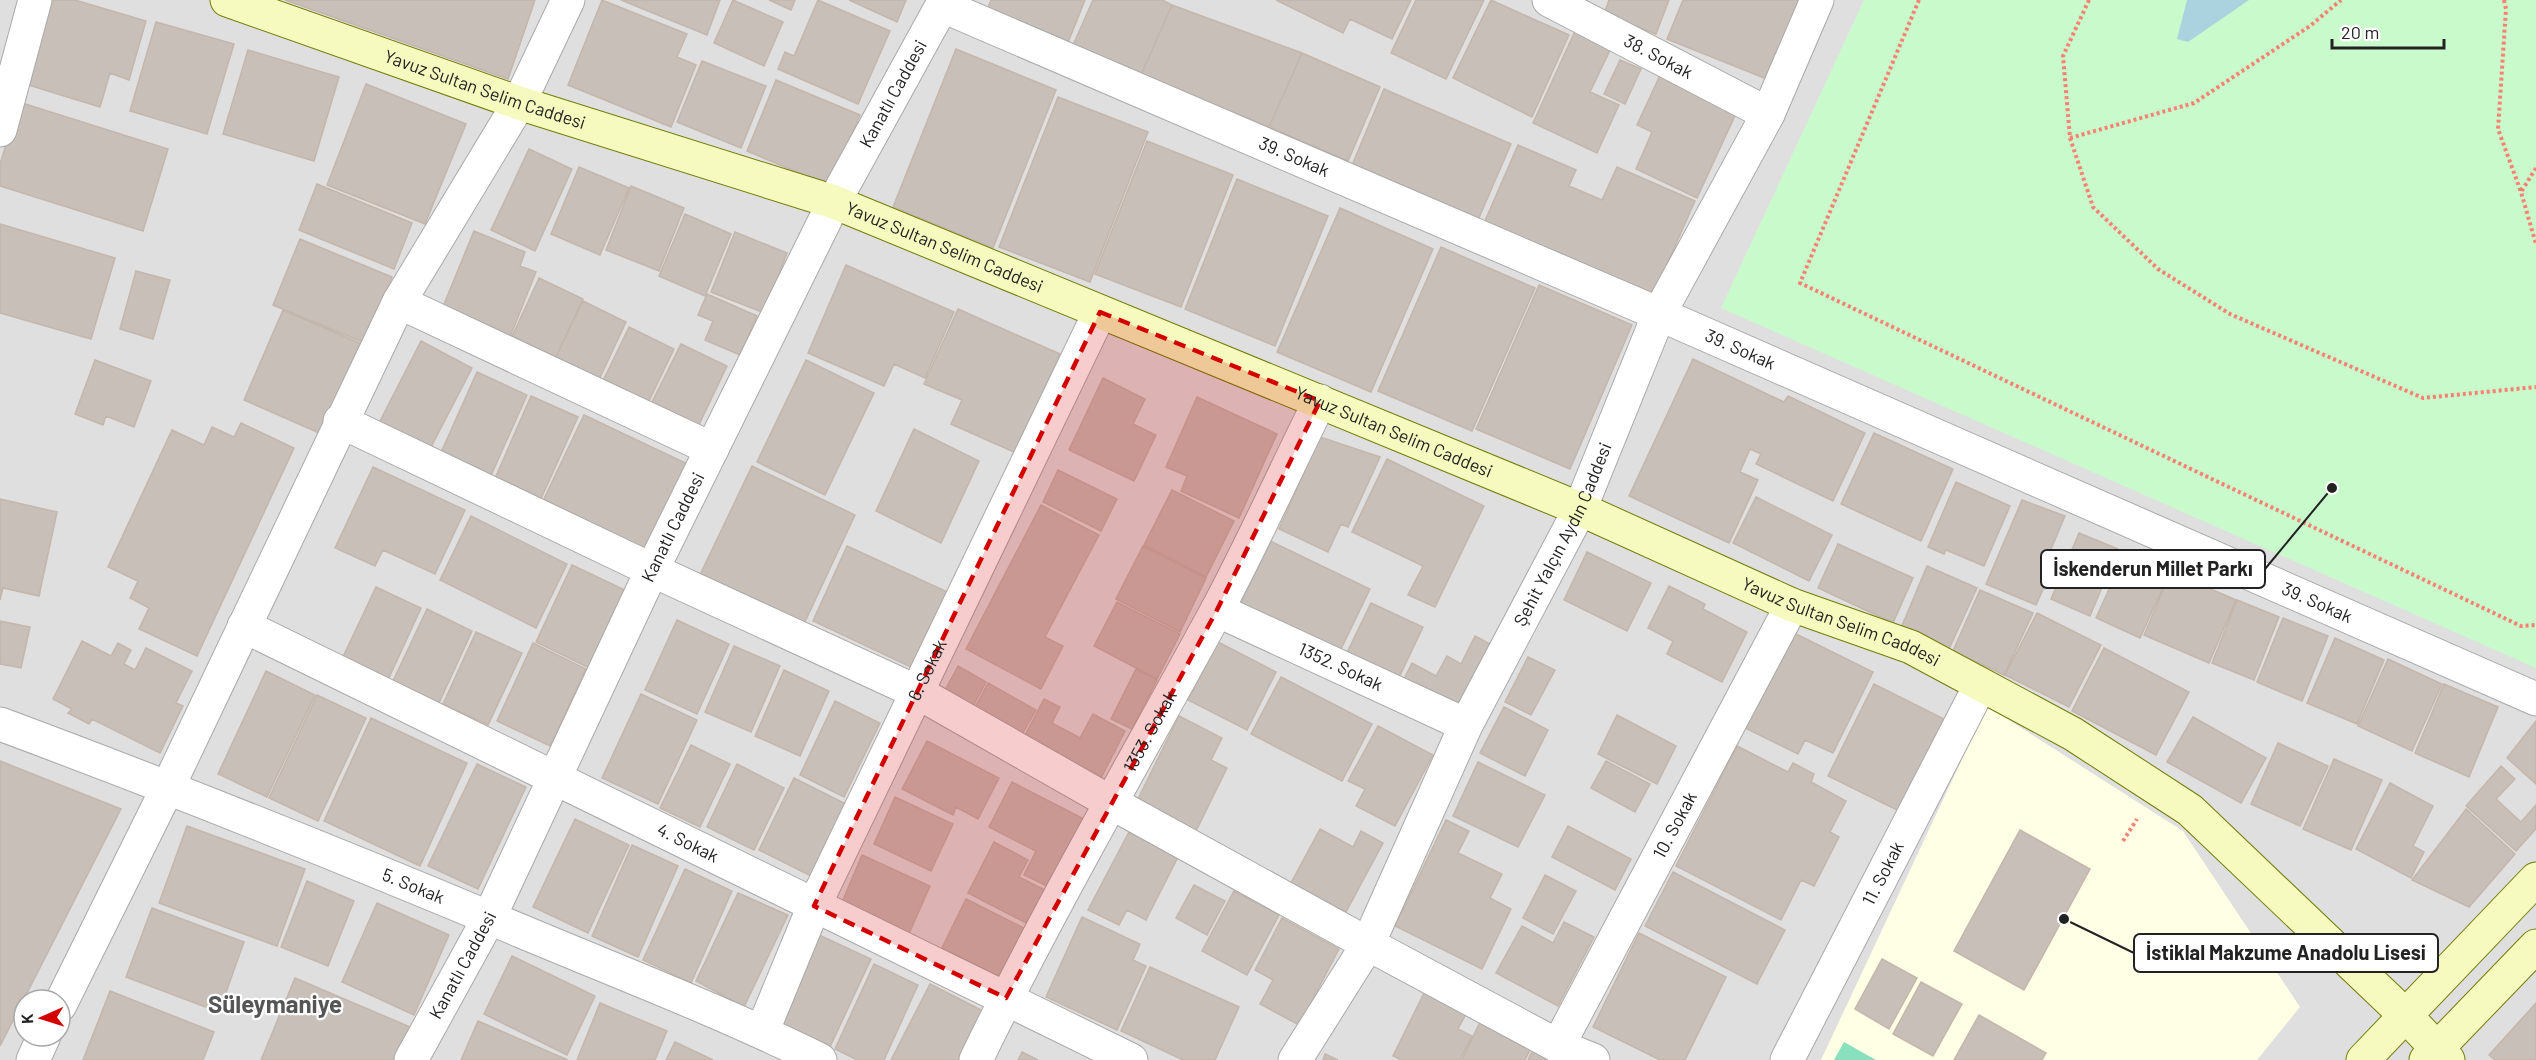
<svg xmlns="http://www.w3.org/2000/svg" width="2536" height="1060" viewBox="0 0 2536 1060" font-family="Barlow,sans-serif">
	<rect width="100%" height="100%" fill="#f2efe9"/>
	<path fill="#e0dfdf" fill-rule="evenodd" d="M0,0h2536v1060h-2536zM24,1000h36v36h-36z"/>
	<path fill="#ffffe5" d="M1987,706l196,125 117,176 -43,53h-436z"/>
	<path fill="#c8facc" d="M1864,0h672v668l-815,-360z"/>
	<path fill="#88e0be" d="M1844,1042l32,18h-42z"/>
	<path fill="#aad3df" d="M2187,0h62l-61,42 -11,-3z"/>
	<path fill="#c7bfb8" stroke="#c4b6ab" stroke-width="1.5" d="M50,0h25l71,21 -17,59 -19,-7 -10,34 -75,-23z
		M285,0h250l-27,79z
		M602,0l85,34 -10,23 19,8 -25,62 -103,-42z
		M621,0h99l-13,35z
		M733,0l50,22 -19,44 -50,-23z
		M769,0h26l-4,10z
		M818,0l72,31 -32,73 -80,-35 7,-17 9,4z
		M849,0h57l-9,22z
		M991,0h94l-18,45 -81,-33z
		M1093,0h69l10,5 -31,70 -68,-30z
		M1276,0h135l-19,39 -42,-20 -7,14z
		M1416,0h68l-38,79 -55,-26z
		M1491,0l78,35 -37,82 -79,-39z
		M1609,0h60l-13,34 -52,-20z
		M1683,0h118l-32,80 -102,-41z
		M1172,5l130,48 -33,74 -128,-52z
		M156,22l78,22 -27,90 -77,-23z
		M1576,29l36,17 -22,46 29,13 -22,48 -64,-30z
		M956,49l100,41 -63,158 -100,-41z
		M248,50l91,27 -25,84 -91,-27z
		M1302,53l78,34 -32,74 -79,-34z
		M1620,60l21,9 -16,35 -21,-10z
		M702,61l64,25 -25,62 -64,-26z
		M1662,71l77,36 -42,91 -61,-29 16,-37 -15,-7z
		M776,80l84,35 -30,71 -83,-35z
		M366,84l100,40 -41,100 -98,-39z
		M1384,89l127,55 -33,76 -126,-55z
		M1058,97l90,35 -58,150 -91,-35z
		M19,102l149,47 -25,82 -143,-45v-22z
		M1147,141l86,34 -52,132 -86,-33z
		M1518,145l58,25 -7,16 33,14 15,-33 78,34 -42,95 -169,-73z
		M529,149l43,20 -37,82 -44,-21z
		M579,167l50,21 -29,67 -49,-21z
		M1237,179l91,37 -53,130 -90,-37z
		M317,184l95,39 -18,46 -95,-39z
		M631,186l53,22 -25,63 -53,-21z
		M1340,208l93,41 -62,143 -94,-40z
		M685,214l46,20 -26,62 -46,-20z
		M0,224l115,34 -24,81 -91,-26z
		M474,231l51,21 -5,14 16,6 -26,65 -68,-28z
		M735,232l52,21 -23,60 -53,-21z
		M300,239l92,38 -27,66 -92,-38z
		M1441,247l94,41 -63,143 -94,-40z
		M846,265l108,47 -29,66 -31,-14 -10,22 -76,-33z
		M136,271l34,9 -17,59 -33,-10z
		M539,278l44,21 -29,62 -44,-20z
		M1539,285l93,40 -62,144 -94,-40z
		M707,294l50,22 -17,39 -35,-15 8,-19 -15,-6z
		M583,301l43,21 -29,62 -44,-21z
		M958,309l102,45 -44,99 -65,-29 11,-24 -38,-16z
		M283,310l81,35 -38,91 -82,-36z
		M629,327l45,22 -28,58 -45,-22z
		M421,341l51,27 -43,83 -51,-26z
		M681,344l46,22 -32,67 -47,-23z
		M1693,359l91,43 4,-6 77,37 -32,68 -77,-37 5,-10 -11,-5 -10,23 18,8 -29,63 -100,-47z
		M95,360l56,21 -17,46 -28,-11 -3,9 -28,-11z
		M806,360l68,33 -49,102 -68,-33z
		M477,372l50,23 -38,85 -50,-23z
		M1103,378l42,21 -12,25 23,11 -22,46 -65,-31z
		M531,396l47,21 -39,86 -46,-20z
		M1197,397l80,37 -38,84 -58,-27 6,-15 -21,-9z
		M584,415l108,51 -42,88 -108,-51z
		M241,423l53,25 -97,208 -58,-27 10,-21 -19,-10 8,-17 -30,-14 64,-137 32,15 8,-18 22,10z
		M914,429l65,32 -38,82 -65,-32z
		M1874,433l79,36 -32,72 -80,-37z
		M1320,437l60,20 -32,70 -7,-3 -13,28 -49,-23z
		M1387,459l97,47 -49,101 -27,-12 15,-29 -71,-34z
		M752,466l103,49 -52,111 -104,-49z
		M373,467l92,43 -30,64 -52,-24 -8,16 -40,-18z
		M1058,470l59,29 -16,32 -58,-29z
		M1956,482l54,24 -26,60 -38,-16 -2,4 -16,-7z
		M1172,490l62,31 -28,56 -62,-32z
		M1756,497l76,38 -23,46 -76,-38z
		M0,499l57,13 -18,84 -36,-8 -3,12z
		M2022,500l43,16 -16,38 8,4 -21,47 -50,-21z
		M1041,505l58,30 -54,102 18,9 -22,43 -75,-40z
		M471,516l96,48 -31,64 -96,-48z
		M2079,533l39,16 -28,67 -39,-17z
		M1270,541l100,48 -30,62 -100,-47z
		M1838,544l75,34 -20,45 -75,-35z
		M847,546l103,47 -35,76 -102,-48z
		M1143,546l63,32 -26,54 -64,-33z
		M2127,550l44,20 -31,68 -44,-20z
		M1587,552l64,31 -24,48 -63,-31z
		M572,565l53,25 -36,78 -53,-26z
		M1927,566l50,22 -28,61 -48,-21z
		M2171,572l65,28 -27,63 -65,-28z
		M1669,586l36,18 -2,5 44,23 -25,50 -55,-28 6,-13 -25,-13z
		M376,587l45,21 -33,72 -46,-21z
		M1980,590l53,23 -29,62 -51,-24z
		M2237,600l42,17 -25,63 -42,-17z
		M1117,602l63,32 -23,45 -63,-33z
		M1371,603l52,24 -29,61 -52,-25z
		M427,609l45,22 -33,72 -46,-22z
		M2037,613l64,32 -32,62 -64,-32z
		M2283,618l45,18 -26,65 -45,-19z
		M677,620l52,24 -32,70 -52,-24z
		M0,621l30,6 -9,41 -21,-4z
		M1788,630l85,42 -40,81 -28,-13 -7,14 -57,-28z
		M476,632l46,21 -34,72 -45,-21z
		M1475,636l17,9 -35,69 -56,-29 11,-22 24,13 11,-20 14,8z
		M2335,638l49,22 -27,64 -50,-21z
		M82,641l29,15 7,-13 13,7 -7,14 11,6 11,-22 46,23 -16,32 7,3 -23,47 -68,-34 -3,5 -21,-11 4,-4 -19,-10z
		M1218,642l58,30 -29,58 -59,-30z
		M533,643l53,26 -36,77 -53,-25z
		M734,646l46,20 -29,66 -46,-20z
		M2104,648l85,44 -33,63 -84,-44z
		M1528,657l27,13 -24,45 -26,-13z
		M2388,659l54,25 -30,67 -54,-25z
		M958,666l28,16 -15,28 -28,-16z
		M1136,669l21,11 -25,49 -21,-10z
		M784,670l45,21 -29,65 -45,-20z
		M266,671l49,24 -48,102 -49,-23z
		M1281,677l91,47 -30,57 -91,-47z
		M988,683l48,27 -16,28 -47,-27z
		M1874,684l80,40 -45,92 -81,-40z
		M2444,684l54,23 -29,70 -54,-24z
		M641,694l56,26 -39,84 -56,-26z
		M317,695l49,23 -48,103 -49,-23z
		M1044,699l16,8 -8,16 28,15 13,-24 32,17 -26,51 -77,-41z
		M835,701l45,22 -36,74 -44,-22z
		M1504,707l44,23 -23,46 -45,-23z
		M1617,715l59,31 -19,38 -59,-30z
		M1179,716l43,22 -11,22 16,8 -31,63 -59,-30z
		M2193,717l73,41 -25,45 -74,-41z
		M371,718l96,45 -47,103 -96,-45z
		M2536,721v63l-29,-26z
		M1378,726l55,29 -38,71 -39,-20 9,-17 -17,-8z
		M927,741l72,37 -21,41 -22,-12 -3,8 -51,-26z
		M2278,743l50,23 -28,60 -49,-22z
		M691,745l39,19 -30,63 -40,-19z
		M1737,746l51,26 5,-9 21,11 -3,8 35,19 -16,31 9,5 -25,49 -13,-6 -20,40 -105,-54z
		M2334,759l48,21 -31,70 -48,-21z
		M0,761l121,48 -121,237z
		M1606,761l44,23 -15,28 -44,-24z
		M1478,762l67,33 -27,52 -65,-31z
		M477,764l49,23 -48,102 -50,-23z
		M737,764l47,24 -30,62 -47,-23z
		M2501,766l14,13 -19,20 25,23 15,-17v24l-20,22 -50,-45z
		M794,778l52,26 -35,72 -52,-26z
		M1012,782l74,38 -35,68 -27,-13 12,-24 -47,-24z
		M2390,783l43,23 -20,40 11,6 -13,26 -55,-29z
		M895,797l58,27 -22,47 -57,-27z
		M2466,809l49,45 -46,53 -57,-27z
		M575,819l54,26 -41,88 -55,-26z
		M1446,820l23,11 -11,22 44,21 -12,24 21,11 -29,60 -87,-43z
		M187,826l118,43 -28,77 -118,-43z
		M1568,826l63,33 -16,31 -63,-33z
		M1320,829l33,18 8,-16 22,12 -37,69 -55,-29z
		M2020,830l70,39 -66,121 -70,-39z
		M1129,832l49,25 -32,63 -19,-10 -8,15 -31,-15z
		M994,842l34,18 -9,17 28,14 -17,34 -62,-32z
		M632,845l46,21 -40,91 -46,-21z
		M862,855l68,31 -23,52 -67,-31z
		M685,869l47,22 -41,92 -48,-23z
		M1673,872l112,58 -28,54 -112,-58z
		M1545,875l31,16 -23,43 -30,-16z
		M307,881l47,20 -26,65 -47,-19z
		M1194,885l31,16 -18,34 -31,-17z
		M1234,891l45,24 -32,60 -45,-24z
		M738,893l50,22 -44,92 -48,-26z
		M966,899l62,31 -24,49 -62,-31z
		M377,903l72,32 -35,80 -72,-33z
		M152,908l92,34 -25,70 -93,-35z
		M1082,917l58,27 -7,16 13,6 -29,64 -71,-33z
		M1282,918l57,31 -40,76 -39,-21 13,-24 -18,-10z
		M1564,922l30,15 -36,69 -62,-33 26,-47 31,17z
		M1639,933l87,44 -41,83h-25l-67,-33z
		M819,935l52,24 -42,90 -52,-24z
		M512,956l83,40 -28,59 -83,-41z
		M1882,959l35,19 -28,51 -34,-20z
		M874,964l44,21 -34,75h-27l-22,-11z
		M1150,967l89,40 -24,53h-32l-62,-29z
		M295,978l115,49 -14,33h-135z
		M1921,982l41,22 -29,52 -40,-22z
		M930,984l59,30 -24,46h-74z
		M110,991l104,41 -11,28h-120z
		M1425,991l42,21 -9,17 14,7 -12,24h-59l-8,-4z
		M600,1003l67,28 -12,29h-78z
		M2536,1003v57h-41l-6,-5z
		M1979,1015l67,38 -4,7h-88z
		M1481,1020l51,25 -7,15h-63z
		M478,1021l90,39h-107z
		M675,1042l38,18h-47z
		M1534,1047l27,13h-33z
		M1022,1052l16,8h-20z
		M1325,1054l13,6h-15z"/>
	<g fill="none" stroke-linecap="round" stroke-linejoin="round">
		<defs>
			<g id="street">
				<path id="s1" d="M1549,0l219,114"/>
				<path id="s2" d="M943,6l716,308 877,385"/>
				<path d="M0,130l35,-130"/>
				<path d="M399,302l313,147"/>
				<path d="M340,421l312,149 265,122 193,110 258,142 190,102 35,14"/>
				<path id="s3" d="M1217,610l249,115"/>
				<path id="s4" d="M244,626l887,434"/>
				<path id="s5" d="M0,724c175,65 349,135 521,207 100,42 202,81 299,129"/>
				<path d="M60,1005l108,-218 231,-485 120,-199 49,-103"/>
				<path id="s6" d="M762,1032l52,-126 286,-594"/>
				<path id="s7" d="M1558,1046l234,-441"/>
				<path d="M33,1060l11,-24"/>
				<path id="s8" d="M411,1060l78,-142 163,-348 182,-368 111,-202"/>
				<path id="s9" d="M976,1060c74,-153 159,-299 240,-448 37,-69 69,-141 104,-211"/>
				<path id="s10" d="M1295,1060l73,-116 98,-219 114,-216 79,-195 109,-200 49,-114"/>
				<path id="s11" d="M1787,1060l193,-374"/>
			</g>
			<g id="secondary">
				<path id="s12" d="M227,0l292,103 315,99 746,307 212,96 119,42 162,87 117,76 215,205 43,45"/>
				<path d="M2363,1060l173,-181"/>
				<path d="M2426,1060l110,-114"/>
			</g>
		</defs>
		<use href="#street" stroke="#a9a9a9" stroke-width="35"/>
		<use href="#secondary" stroke="#707d05" stroke-width="35"/>
		<path stroke="#fa8072" stroke-width="4" stroke-dasharray="3 3" stroke-linecap="butt" d="M1919,0l-119,283 721,343 15,-1
			M2089,0l-26,56 7,82 23,69 65,62 72,45 193,84 113,-11
			M2504,0l2,9 -8,120 23,63
			M2070,138l124,-35 116,-77 31,-26
			M2536,168l-15,24 15,52
			M2123,841l14,-22"/>
		<use href="#street" stroke="#fff" stroke-width="33"/>
		<use href="#secondary" stroke="#f7fabf" stroke-width="33"/>
	</g>
	<path fill="#d40000" fill-opacity="0.2" stroke="#d40000" stroke-width="4.5" stroke-dasharray="12 8" stroke-linejoin="round" d="M1100,312l220,89 -103,209 -211,388 -192,-92z"/>
	<g text-anchor="middle" stroke-width="4.5" stroke-linejoin="round" paint-order="stroke">
		<g font-size="18" fill="#222" stroke="#fff">
			<text dy="6" stroke="none"><textPath href="#s1" startOffset="123">38. Sokak</textPath></text>
			<text dy="6" stroke="none"><textPath href="#s12" startOffset="273">Yavuz Sultan Selim Caddesi</textPath></text>
			<text dy="6" stroke="none"><textPath href="#s8" startOffset="1080">Kanatlı Caddesi</textPath></text>
			<text dy="6" stroke="none"><textPath href="#s2" startOffset="382">39. Sokak</textPath></text>
			<text dy="6" stroke="none"><textPath href="#s12" startOffset="759">Yavuz Sultan Selim Caddesi</textPath></text>
			<text dy="6" stroke="none"><textPath href="#s2" startOffset="868">39. Sokak</textPath></text>
			<text dy="6" stroke="none"><textPath href="#s12" startOffset="1245">Yavuz Sultan Selim Caddesi</textPath></text>
			<text dy="6" stroke="none"><textPath href="#s8" startOffset="594">Kanatlı Caddesi</textPath></text>
			<text dy="6" stroke="none"><textPath href="#s10" startOffset="591">Şehit Yalçın Aydın Caddesi</textPath></text>
			<text dy="6" stroke="none"><textPath href="#s2" startOffset="1498">39. Sokak</textPath></text>
			<text dy="6" stroke="none"><textPath href="#s12" startOffset="1731">Yavuz Sultan Selim Caddesi</textPath></text>
			<text dy="6" stroke="none"><textPath href="#s3" startOffset="136">1352. Sokak</textPath></text>
			<text dy="6" stroke="none"><textPath href="#s6" startOffset="398">6. Sokak</textPath></text>
			<text dy="6" stroke="none"><textPath href="#s9" startOffset="372">1353. Sokak</textPath></text>
			<text dy="6" stroke="none"><textPath href="#s7" startOffset="250">10. Sokak</textPath></text>
			<text dy="6" stroke="none"><textPath href="#s4" startOffset="494">4. Sokak</textPath></text>
			<text dy="6" stroke="none"><textPath href="#s11" startOffset="210">11. Sokak</textPath></text>
			<text dy="6" stroke="none"><textPath href="#s5" startOffset="444">5. Sokak</textPath></text>
			<text dy="6" stroke="none"><textPath href="#s8" startOffset="108">Kanatlı Caddesi</textPath></text>
		</g>
		<g font-size="24" font-weight="bold" fill="#555" stroke="#fff">
			<text x="275" y="1013">Süleymaniye</text>
		</g>
	</g>
	<path fill="none" stroke="#222" stroke-width="2" d="M2332 488L2265 569M2064 919L2134 953"/>
	<g fill="#222" stroke="#fff" stroke-width="2">
		<circle cx="2332" cy="488" r="6"/>
		<circle cx="2064" cy="919" r="6"/>
	</g>
	<g fill="#fff" stroke="#222" stroke-width="2">
		<rect x="2041" y="550" width="224" height="38" rx="6"/>
		<rect x="2134" y="934" width="304" height="38" rx="6"/>
	</g>
	<g font-size="20" text-anchor="middle" font-weight="bold" fill="#222">
		<text x="2153" y="576">İskenderun Millet Parkı</text>
		<text x="2286" y="960">İstiklal Makzume Anadolu Lisesi</text>
	</g>
	<g transform="translate(42 1018) rotate(267)"><circle r="28" fill="#ffffff" stroke="#a7a7a7" stroke-width="1.5"/>
	<path d="M0-4.5L10 22L0 15L-10 22Z" fill="#d40000"/>
	<text y="-9" font-size="16" font-weight="bold" text-anchor="middle" fill="#222222">K</text>
	</g>
	<path d="M2332 39v9h112v-9" fill="none" stroke="#222222" stroke-width="3"/>
	<text x="2341" y="39" font-size="18" fill="#222222" stroke="#ffffff" stroke-width="4.5" paint-order="stroke">20 m</text>
</svg>
